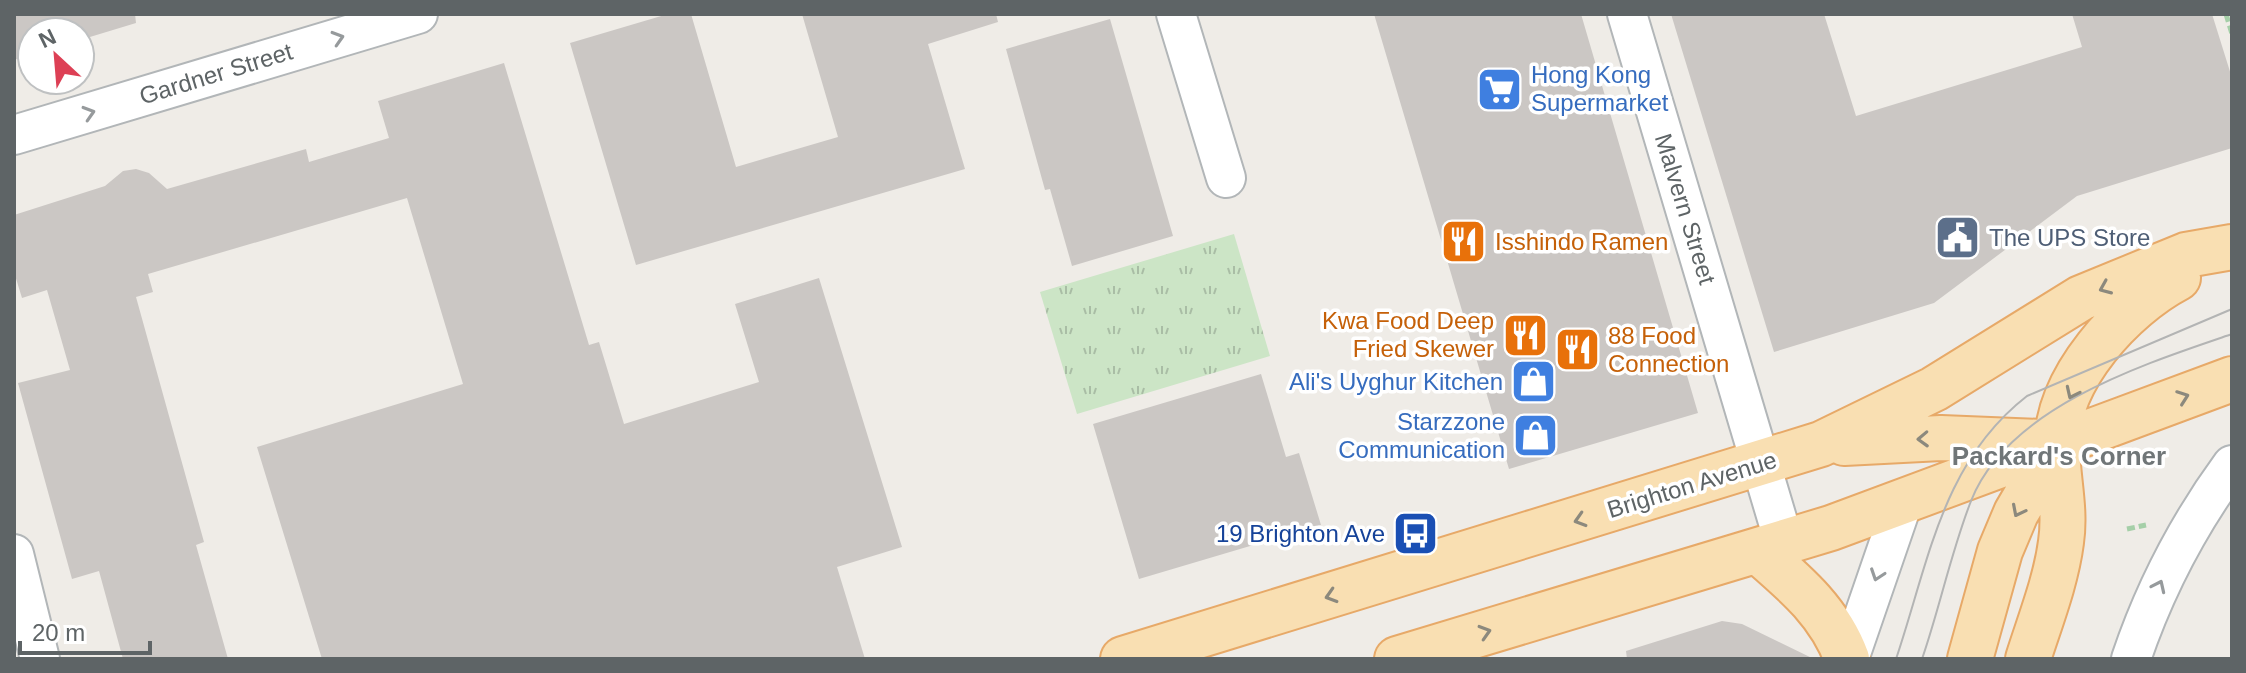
<svg xmlns="http://www.w3.org/2000/svg" width="2246" height="673" viewBox="0 0 2246 673" font-family="Arial,sans-serif">
	<defs>
		<pattern id="park-tufts" width="24" height="20" patternUnits="userSpaceOnUse" patternTransform="scale(2)"><rect width="24" height="20" fill="#cce5c6"/><path d="M3 7l-1-3M5 7V3M7 7l1-3M15 17l-1-3M17 17v-4M19 17l1-3" fill="none" stroke="#a9bda5"/></pattern>
	</defs>
	<rect width="100%" height="100%" fill="#efece7"/>
	<path fill="url(#park-tufts)" d="M1234,234l36,122 -193,58 -37,-122z"/>
	<path fill="#cbc7c4" d="M14,14h121l1,9 -56,17v-8h-48v22l-18,6z
		M668,14h23l45,153 102,-30 -36,-123h194l2,8 -70,22 37,125 -329,96 -66,-222z
		M1374,14h207l117,399 -189,56z
		M1671,14h153l32,102 226,-69 -10,-33h140l20,64v70l-155,48 -143,107 -160,49z
		M1110,19l63,217 -101,30 -22,-77 -5,1 -39,-141z
		M504,63l85,282 10,-3 25,82 135,-42 -24,-78 84,-26 83,269 -65,20 28,92h-543l-65,-212 206,-63 -56,-186 -259,76 5,18 -17,5 68,245 -8,3 32,114h-105l-24,-88 -27,8 -54,-196 52,-13 -23,-80 -25,8 -8,-26v-57l91,-29 18,-15 13,-2 13,4 18,16 139,-40 3,13 80,-24 -11,-37z
		M1261,374l25,83 13,-4 22,72 -182,54 -46,-155z
		M1722,621l20,3 72,35h-187l-1,-8z"/>
	<g fill="none" stroke-linecap="round" stroke-linejoin="round">
		<defs>
			<path id="street" d="M1176,14l50,164
				M1627,14l157,528
				M14,135l404,-121
				M14,554l26,105
				M1849,659l54,-157
				M2131,659c24,-71 57,-134 101,-194"/>
			<path id="primary" d="M1844,443l97,-5 102,4
				M1758,551c37,32 72,61 89,108
				M1123,659l698,-215 113,-55 147,-91 105,-43 46,-8
				M1397,659l434,-131 401,-149
				M1970,659l30,-108 16,-38 41,-70
				M2028,659c12,-38 28,-78 33,-117 5,-34 -4,-64 -4,-97 0,-67 66,-138 121,-167"/>
		</defs>
		<use href="#street" stroke="#b2b6b8" stroke-width="42"/>
		<use href="#primary" stroke="#e7a968" stroke-width="48"/>
		<path stroke="#a5cfa8" stroke-width="5" stroke-dasharray="8 4" stroke-linecap="butt" d="M2226,14l6,20
			M2127,529l19,-4"/>
		<use href="#street" stroke="#fff" stroke-width="38"/>
		<use href="#primary" stroke="#f9dfb2" stroke-width="44"/>
		<path stroke="#b3b4b4" stroke-width="2" d="M1896,659c33,-98 46,-197 131,-263l205,-87
			M1922,659c18,-52 29,-107 49,-158 37,-94 173,-137 261,-167"/>
	</g>
	<defs><path id="oneway-chevron" d="M-2-3.5L2.5 0L-2 3.5" fill="none" stroke-width="1.6" stroke-linecap="round" stroke-linejoin="round" transform="scale(2)"/></defs>
	<g stroke="#969a9c">
		<use href="#oneway-chevron" transform="translate(338 38) rotate(-17)"/>
		<use href="#oneway-chevron" transform="translate(89 113) rotate(-17)"/>
		<use href="#oneway-chevron" transform="translate(1877 575) rotate(109)"/>
		<use href="#oneway-chevron" transform="translate(2159 586) rotate(-65)"/>
	</g>
	<g stroke="#8c897d">
		<use href="#oneway-chevron" transform="translate(2105 288) rotate(157)"/>
		<use href="#oneway-chevron" transform="translate(2072 393) rotate(115)"/>
		<use href="#oneway-chevron" transform="translate(2183 397) rotate(-20)"/>
		<use href="#oneway-chevron" transform="translate(1923 439) rotate(178)"/>
		<use href="#oneway-chevron" transform="translate(2018 511) rotate(117)"/>
		<use href="#oneway-chevron" transform="translate(1580 520) rotate(163)"/>
		<use href="#oneway-chevron" transform="translate(1331 596) rotate(163)"/>
		<use href="#oneway-chevron" transform="translate(1485 632) rotate(-17)"/>
	</g>
	<defs>
		<symbol id="supermarket-square" viewBox="-11 -11 22 22"><rect x="-9" y="-9" width="18" height="18" rx="4" fill="#3f7fe0" stroke="#fff"/><path d="M-6-5.5h2.5l.6 2H6L4.5 2H-2.5L-4.4-4H-6ZM-1.5 3.2a1.3 1.3 0 1 0 .1 0ZM3 3.2a1.3 1.3 0 1 0 .1 0Z" fill="#fff"/></symbol>
		<symbol id="civic-square" viewBox="-11 -11 22 22"><rect x="-9" y="-9" width="18" height="18" rx="4" fill="#5c6f8a" stroke="#fff"/><path d="M-.6-6.5H3V-4.5H.6V-3L4-1V1h2V6H-6V1h2V-1L-.6-3ZM-1.2 2.5V6h2.4V2.5Z" fill="#fff"/></symbol>
		<symbol id="restaurant-square" viewBox="-11 -11 22 22"><rect x="-9" y="-9" width="18" height="18" rx="4" fill="#e8710a" stroke="#fff"/><path d="M-5-6h1v4h1v-4h1v4h1v-4h1v5L-1.5 .5V6h-2V.5L-5-1ZM5-6V6H3V1.5H1.5Q1.5-4 5-6Z" fill="#fff"/></symbol>
		<symbol id="shop-square" viewBox="-11 -11 22 22"><rect x="-9" y="-9" width="18" height="18" rx="4" fill="#3f7fe0" stroke="#fff"/><path d="M-5-2.5h2.3a2.7 3.5 0 0 1 5.4 0H5L5.5 6h-11ZM-1.5-2.5h3a1.5 2.3 0 0 0-3 0Z" fill="#fff"/></symbol>
		<symbol id="bus-square" viewBox="-11 -11 22 22"><rect x="-9" y="-9" width="18" height="18" rx="4" fill="#1a4fb4" stroke="#fff"/><path d="M-5-6H5V4H4V6H2V4H-2V6H-4V4H-5ZM-3.5-4V0h7V-4ZM-3.5 1.2v1.5H-2V1.2ZM2 1.2v1.5H3.5V1.2Z" fill="#fff"/></symbol>
	</defs>
	<g fill-rule="evenodd">
		<use href="#supermarket-square" x="1474" y="64" width="51" height="51"/>
		<use href="#civic-square" x="1932" y="212" width="51" height="51"/>
		<use href="#restaurant-square" x="1438" y="216" width="51" height="51"/>
		<use href="#restaurant-square" x="1500" y="310" width="51" height="51"/>
		<use href="#restaurant-square" x="1552" y="324" width="51" height="51"/>
		<use href="#shop-square" x="1508" y="356" width="51" height="51"/>
		<use href="#shop-square" x="1510" y="410" width="51" height="51"/>
		<use href="#bus-square" x="1390" y="508" width="51" height="51"/>
	</g>
	<g text-anchor="middle" stroke-width="7" stroke-linejoin="round" paint-order="stroke">
		<g font-size="24" fill="#5e6466" stroke="#fff">
			<text transform="translate(216 74) rotate(-17)" y="8">Gardner Street</text>
			<text transform="translate(1685 209) rotate(73)" y="8">Malvern Street</text>
			<text transform="translate(1692 485) rotate(-17)" y="8">Brighton Avenue</text>
		</g>
		<g font-size="24" fill="#366cbe" stroke="#fff" text-anchor="end">
			<text x="1531" y="83" text-anchor="start">Hong Kong<tspan x="1531" dy="28">Supermarket</tspan></text>
			<text x="1503" y="390">Ali's Uyghur Kitchen</text>
			<text x="1505" y="430">Starzzone<tspan x="1505" dy="28">Communication</tspan></text>
		</g>
		<g font-size="24" fill="#4e5e75" stroke="#fff" text-anchor="start">
			<text x="1989" y="246">The UPS Store</text>
		</g>
		<g font-size="24" fill="#c56008" stroke="#fff" text-anchor="start">
			<text x="1495" y="250">Isshindo Ramen</text>
			<text x="1494" y="329" text-anchor="end">Kwa Food Deep<tspan x="1494" dy="28">Fried Skewer</tspan></text>
			<text x="1608" y="344">88 Food<tspan x="1608" dy="28">Connection</tspan></text>
		</g>
		<g font-size="24" fill="#164399" stroke="#fff" text-anchor="end">
			<text x="1385" y="542">19 Brighton Ave</text>
		</g>
		<g font-size="26" font-weight="bold" fill="#707678" stroke="#fff">
			<text x="2059" y="465">Packard's Corner</text>
		</g>
	</g>
	<rect width="2246" height="673" fill="none" stroke="#5e6466" stroke-width="32"/>
	<g transform="translate(56 56) rotate(334)"><circle r="38" fill="#ffffff" stroke="#bfc1c2" stroke-width="2"/>
	<path d="M0-6L14 30L0 20L-14 30Z" fill="#dd4055"/>
	<text y="-12" font-size="22" font-weight="bold" text-anchor="middle" fill="#5e6466">N</text>
	</g>
	<path d="M20 641v12h130v-12" fill="none" stroke="#5e6466" stroke-width="4"/>
	<text x="32" y="641" font-size="24" fill="#5e6466" stroke="#ffffff" stroke-width="6" paint-order="stroke">20 m</text>
</svg>
